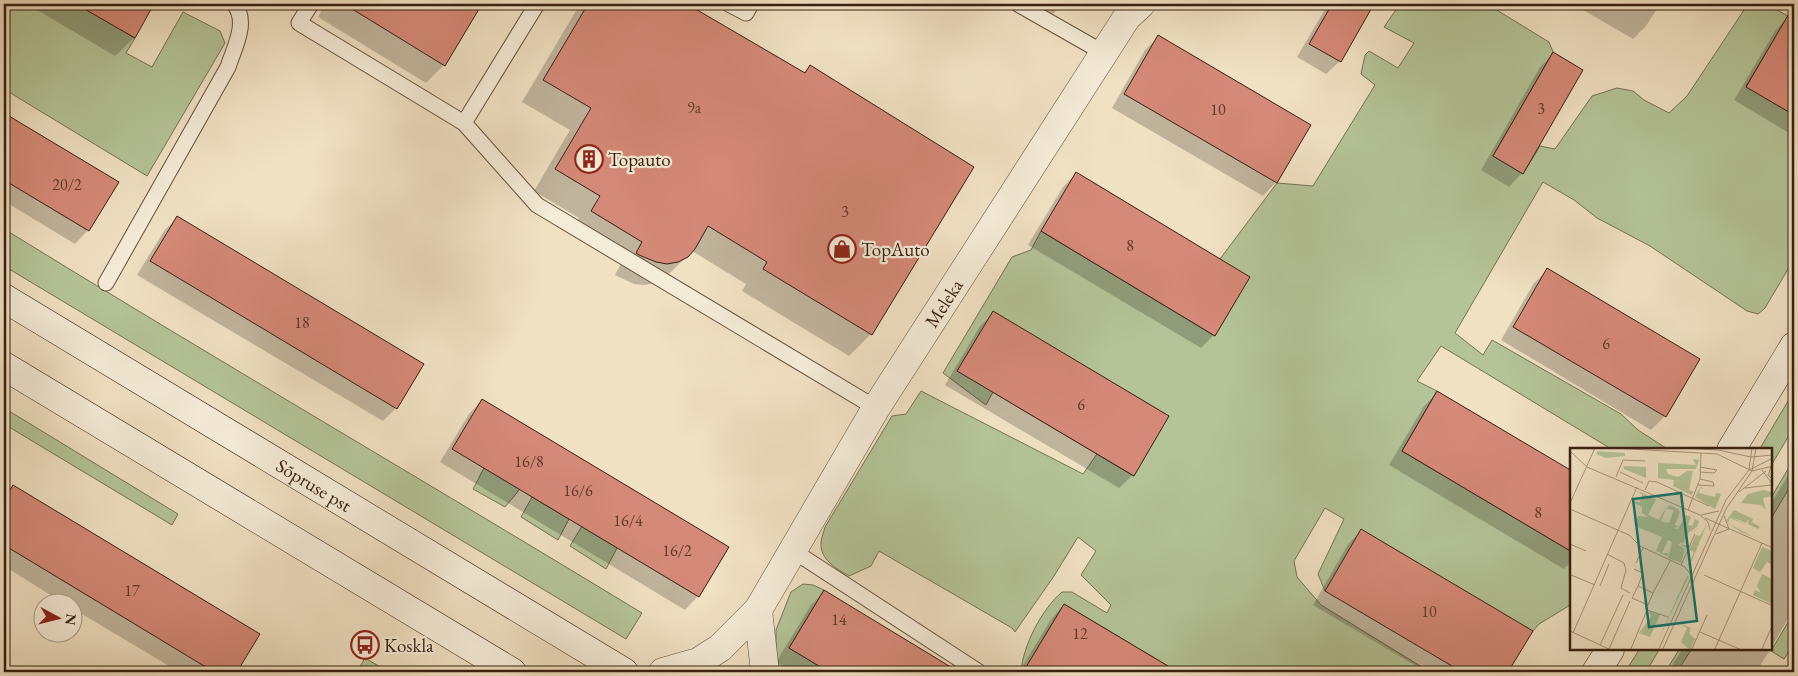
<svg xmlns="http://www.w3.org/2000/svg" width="1798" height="676" viewBox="0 0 1798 676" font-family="'EB Garamond',serif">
	<rect width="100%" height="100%" fill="#f0e1c3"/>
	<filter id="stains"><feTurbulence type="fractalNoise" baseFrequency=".004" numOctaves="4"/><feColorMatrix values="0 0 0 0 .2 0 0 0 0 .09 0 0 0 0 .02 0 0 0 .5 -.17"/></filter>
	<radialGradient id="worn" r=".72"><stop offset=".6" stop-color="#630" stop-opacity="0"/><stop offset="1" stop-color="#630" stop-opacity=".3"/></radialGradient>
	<path fill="#b4c498" stroke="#767253" d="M4,4h72l59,34 -9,15 26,14 31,-55 37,19 5,12 -78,133 -143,-87z
		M1400,4h87l62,38 4,10 -60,104 30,18 17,-28 15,3 37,-53 25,-8 16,3 11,9 25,13 18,-17 61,-92h18l22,12 -42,70 48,29v144l-29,49 -7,6 -11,-3 -97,-65 -53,-28 -23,-18 -31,-18 -88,151 28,22 9,-15 129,74 17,16 31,20h-56l-172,-104 -24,35 20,10 -35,60 170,101v52l-33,20 -6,7 -208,-40 -7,-17 26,-55 -19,-11 -31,53 3,16 24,28 109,67h-252l-114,-68 -34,57 17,11h-26c2,-27 21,-63 41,-80h10l35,21 4,-8 -30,-30 15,-24 -18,-14 -24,39 -39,56 -3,-4 -133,-77 -8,15 -22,10c-12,-7 -29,-16 -28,-33 0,-5 3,-11 4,-16l67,-111 14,-2 15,-23 162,83 14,-20 37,22 -141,-84 -7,13 -43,-32 69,-116 19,-7 10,-19 174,105 5,-77 57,-76 36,3 62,-101 -14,-11 4,-19 4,-4 29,17 16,-25 -30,-16z
		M4,229c211,130 426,255 638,384l-16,26 -622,-373z
		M1794,391v36l-22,37v-14h-13z
		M4,408l174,106 -6,11 -168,-101z
		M1794,459v21l-22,37v-21z
		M484,468l36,21 -15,18 -32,-18z
		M532,497l37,22 -11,21 -37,-23z
		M582,526l35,22 -11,21 -36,-23z
		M803,584l10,1 11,5 -35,58 40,24h-49l-4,-22v-20l15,-38z
		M1794,612v31l-10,16 -13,-8z
		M1639,650h20l-13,22h-21z
		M1679,650h12l-14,22h-12z
		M365,658l24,14h-32z"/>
	<path fill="#0003" d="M27,4h125l-18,34 -19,18z
		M325,4h156l-37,61 -18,18 -108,-66z
		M580,4h104l119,69 7,-6 163,100 -102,167 -22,22 -107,-65 4,-7 -54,-33 -27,27 -10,5 -10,2 -11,-1 -19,-9 6,-11 -51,-30 9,-16 -45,-27 36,-61 -48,-28z
		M1030,4h33l-12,12z
		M1328,4h45l-33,57 -14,13 -29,-17z
		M1573,4h87l-14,22 -13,13z
		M1788,17l6,4v115l-60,-36 41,-69z
		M1158,37l118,145 -13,14 -151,-88 33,-58z
		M1553,54l-31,119 -13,14 -28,-17 59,-103z
		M4,114l113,68 -29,48 -13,14 -71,-43z
		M1076,174l138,161 -13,13 -173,-103 35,-58z
		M177,218l219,190 -13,13 -246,-146 27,-44z
		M1548,270l150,89 -33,57 -14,14 -150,-90 33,-57z
		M994,313l139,162 -14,13 -174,-103 35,-59z
		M1437,393l135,80v88l-8,8 -175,-104 35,-59z
		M482,400l216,196 -13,14 -245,-148 29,-48z
		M1794,465v144l-22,37v-144z
		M13,487l245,148 -22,37h-57l-107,-64v-4h-7l-61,-38v-70z
		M1361,531l170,101 -24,40h-81l-113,-67 35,-61z
		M824,592l133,80h-164l-17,-10 35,-57z
		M1064,605l112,67h-157l32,-53z
		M1682,650h88l-14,22h-88z"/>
	<path fill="#d58978" stroke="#37200e" d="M76,4h78l-19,34z
		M344,4h138l-37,62z
		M588,4h99l118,69 5,-8 164,102 -102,168 -109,-66 4,-7 -59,-36 -13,23 -7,8 -10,5 -11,2 -11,-2 -17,-7 -3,-2 6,-11 -51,-31 9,-15 -45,-27 36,-61 -48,-28z
		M1332,4h42l-33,58 -32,-18z
		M1794,5v110l-48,-28z
		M1158,35l153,90 -34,58 -153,-89z
		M1553,52l30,18 -60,104 -30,-18z
		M4,113l115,69 -30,49 -85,-51z
		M1076,172l174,105 -35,59 -174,-105z
		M177,216l247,148 -27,45 -247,-148z
		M1547,268l153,91 -34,58 -153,-90z
		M993,311l176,105 -35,60 -177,-105z
		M1437,391l135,80v81l-170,-101z
		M482,399l247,148 -30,50 -247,-148z
		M13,485l247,149 -23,38h-23l-210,-127v-44z
		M1361,529l172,102 -25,41h-46l-137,-81z
		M824,590l135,82h-130l-40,-24z
		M1064,604l114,68h-155z"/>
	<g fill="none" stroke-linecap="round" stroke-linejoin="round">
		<defs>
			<path id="lane" d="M311,4l-12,19 165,100
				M537,4l-73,119 73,82 339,203
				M729,4l17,9 5,-9
				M1018,4l86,49
				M106,283l122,-216c6,-19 21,-45 6,-63
				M792,550l187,122"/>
			<g id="street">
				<path d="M758,610l7,62"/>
				<path id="s1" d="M663,672l35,-10 22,-14 38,-38 118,-202 251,-391 14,-13"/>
			</g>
			<g id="secondary">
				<path id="s2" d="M4,298l620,374"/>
				<path d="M4,366l508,306"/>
				<path d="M1731,450l63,-104"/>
				<path d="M1596,672l14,-22"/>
			</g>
		</defs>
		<use href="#lane" stroke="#65503b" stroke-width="17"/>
		<use href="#street" stroke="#65503b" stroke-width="29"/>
		<use href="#secondary" stroke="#37200e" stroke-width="29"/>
		<use href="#lane" stroke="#f5ecd8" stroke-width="15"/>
		<use href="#street" stroke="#f5ecd8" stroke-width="28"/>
		<use href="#secondary" stroke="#f5ecd8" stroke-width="28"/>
	</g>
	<defs>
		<symbol id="building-ring" viewBox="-11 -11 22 22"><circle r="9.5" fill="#f5ecd8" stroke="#8f2418" stroke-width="1.5"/><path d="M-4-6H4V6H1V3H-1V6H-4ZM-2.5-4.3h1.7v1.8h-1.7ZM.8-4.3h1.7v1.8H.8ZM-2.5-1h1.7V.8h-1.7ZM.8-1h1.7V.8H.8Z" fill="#8f2418"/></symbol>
		<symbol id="shop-ring" viewBox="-11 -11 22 22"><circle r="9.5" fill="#f5ecd8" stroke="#8f2418" stroke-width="1.5"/><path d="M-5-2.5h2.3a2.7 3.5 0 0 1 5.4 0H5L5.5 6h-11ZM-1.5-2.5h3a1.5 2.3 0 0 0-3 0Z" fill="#8f2418"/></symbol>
		<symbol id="bus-ring" viewBox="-11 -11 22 22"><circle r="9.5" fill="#f5ecd8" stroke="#8f2418" stroke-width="1.5"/><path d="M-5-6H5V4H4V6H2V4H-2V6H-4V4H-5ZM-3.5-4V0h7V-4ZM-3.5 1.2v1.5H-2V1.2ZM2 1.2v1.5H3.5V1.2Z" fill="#8f2418"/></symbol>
	</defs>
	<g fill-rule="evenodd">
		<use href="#building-ring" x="573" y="143" width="32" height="32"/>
		<use href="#shop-ring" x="826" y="233" width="32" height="32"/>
		<use href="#bus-ring" x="349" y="629" width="32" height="32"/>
	</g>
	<g text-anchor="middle" stroke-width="4.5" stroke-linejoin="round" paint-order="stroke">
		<g font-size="16" fill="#5e3a28">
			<text x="694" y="113">9a</text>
			<text x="1541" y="114">3</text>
			<text x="1218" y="115">10</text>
			<text x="67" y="190">20/2</text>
			<text x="845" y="217">3</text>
			<text x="1130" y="251">8</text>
			<text x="302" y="328">18</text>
			<text x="1606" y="349">6</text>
			<text x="1081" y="410">6</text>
			<text x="529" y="467">16/8</text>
			<text x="578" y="496">16/6</text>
			<text x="1538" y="518">8</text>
			<text x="628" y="526">16/4</text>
			<text x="677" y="556">16/2</text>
			<text x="132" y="596">17</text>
			<text x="1429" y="617">10</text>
			<text x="839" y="625">14</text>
			<text x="1080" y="639">12</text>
		</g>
		<g font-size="19" fill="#37200e" stroke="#f5ecd8" text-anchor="start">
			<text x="608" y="166">Topauto</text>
			<text x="861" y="256">TopAuto</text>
			<text x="384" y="652">Koskla</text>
		</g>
		<g font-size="19" fill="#37200e" stroke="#f5ecd8">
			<text dy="7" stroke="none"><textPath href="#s1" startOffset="475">Meleka</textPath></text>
			<text dy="7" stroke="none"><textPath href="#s2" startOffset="362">Sõpruse pst</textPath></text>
		</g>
	</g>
	<g transform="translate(1570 448)">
		<rect width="202" height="202" fill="#f0e1c3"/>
		<path d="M28,3l27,2v3l-19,2 -10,-4zM123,11l6,1 -3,9h-30l2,5 10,3 9,-6h6l-4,19 5,2 -3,3 -18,-9 1,-6 -16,-2v-15l38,2zM53,18l23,1v11l-22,-9zM131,38l2,3 -3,-1 -1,5 16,4 1,-4 5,1 -6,15 -20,-12zM193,42l9,2v4l-9,2 3,12 -5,-5 -20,-2 7,-9zM68,43l18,8 -8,16 11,5 9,-16 -7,17 2,1 6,1 5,-13 -7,-1 2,-4 9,4 2,3 -5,13 4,2 -6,1 5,1 8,-14 5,2 -3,8 4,1 3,-7 4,2 -2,6 -9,6 -6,12h7l-1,3 -7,-2 1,-4 -4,3 7,4 -4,14 -13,-5 4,-16 -4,-2 -6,13h7l-2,3 -11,-5 6,-14 -27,-11 3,-10 10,1 -6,-4v-6l-9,-5h7l2,-7zM164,62l19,9 -1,3 8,5 -2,2 -10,-5 1,-5 -3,4 -15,-6 15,8 -16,-7 -2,5 25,14 -12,-5 -12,-8 -3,-3zM137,76l-17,41h-6h4l6,-13 -5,-2 7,-15 4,1zM192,99l10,4v14l-5,-3 -7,10 -7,-4zM192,126l10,5v25l-19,-9 2,-5 6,3 -4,-7zM117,128h2l-36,75zM79,163l11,4 -10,22 -11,-4 12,-16zM110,175l11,5 -2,5 6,6 -5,11 -9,-8 6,-14z" fill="#b4c498"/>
		<path fill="none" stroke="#a6947b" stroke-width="1" d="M44,0l103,6 35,17 21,-5M110,0l38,2 33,7 22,-2M0,3l17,16 113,48M201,19l-3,8 5,5M179,21l3,-21M192,22l11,15M50,24l23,11M130,24l14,1 3,-3 -17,-3M46,29l7,-17 22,1M128,37l16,1 -1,-4 -13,-3M175,40l27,-3M75,42l4,-9 8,1 52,24M169,44l27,-21M0,55l25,-55M0,61l59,26 11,11 45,21 6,8M118,62l12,-31 1,-26M130,67l8,7 2,8M131,67l18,-4M135,70l68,30M146,86l13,-5 -5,-13M0,96l16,7M37,106l17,9 2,7 -5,18 9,5M66,115l7,-15M111,117l14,-31M64,121l9,4 -5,13 15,7 17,-32M1,127l24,10M134,127l69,31M30,138l9,-22M68,138l-6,12 16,7 5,-12M0,183l43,20M130,184l44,19M3,185l64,-146M30,197l23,-50M39,201l21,-48M60,203l17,-41 21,7M88,203l68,-151 23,-30 24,-12M92,203l64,-142 26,-38 4,-23M121,203l16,-36M144,203l48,-108M191,203l12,-27"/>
		<path fill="#0f766e" fill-opacity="0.15" stroke="#0f766e" stroke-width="2.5" d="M111,45l16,128 -48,6 -16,-128z"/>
		<rect width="202" height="202" fill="none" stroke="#37200e" stroke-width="2.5"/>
	</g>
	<rect width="1798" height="676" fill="none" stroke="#f0e1c3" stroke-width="20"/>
	<rect x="5" y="5" width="1788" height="666" fill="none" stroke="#37200e" stroke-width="2.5"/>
	<rect x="10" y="10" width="1778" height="656" fill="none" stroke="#37200e"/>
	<g transform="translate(58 618) rotate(97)"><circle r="24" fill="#f5ecd8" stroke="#a99a87"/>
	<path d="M0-4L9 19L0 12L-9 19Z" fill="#8f2418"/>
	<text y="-8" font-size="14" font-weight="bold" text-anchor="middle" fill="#37200e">N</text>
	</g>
	<rect width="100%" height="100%" filter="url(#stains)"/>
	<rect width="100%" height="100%" fill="url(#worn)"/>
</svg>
